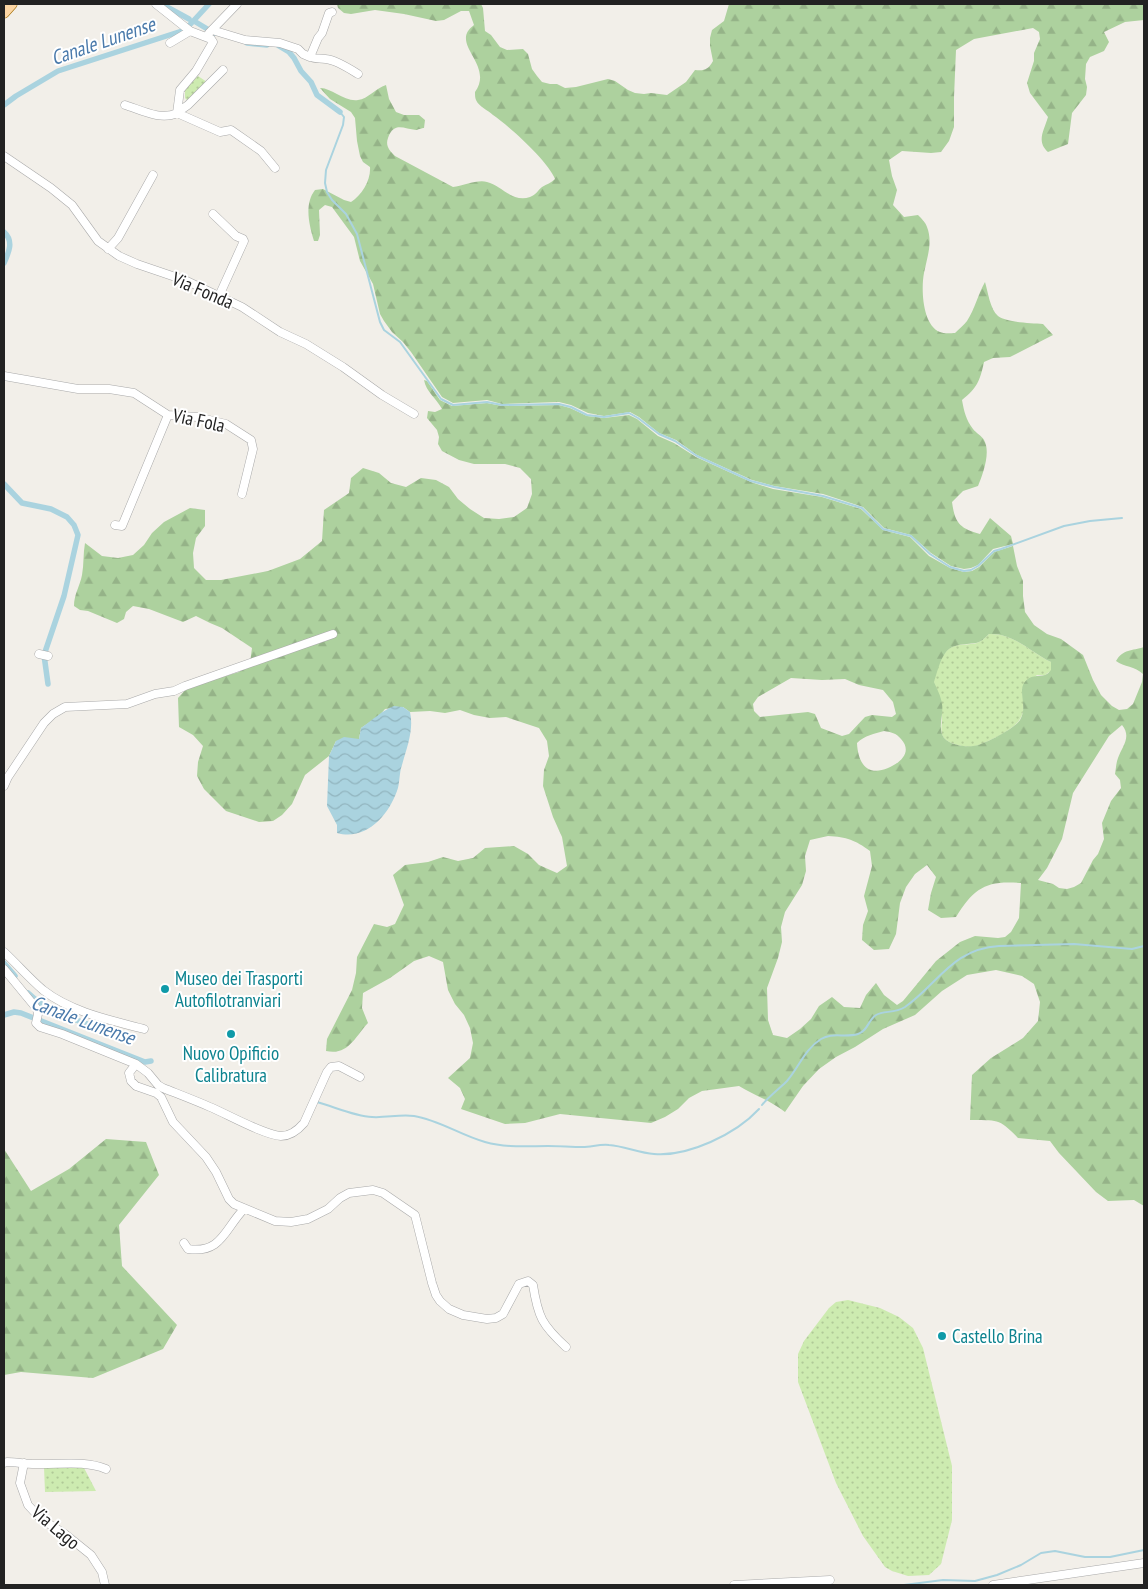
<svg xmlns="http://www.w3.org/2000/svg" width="1148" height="1589" viewBox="0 0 1148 1589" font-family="'PT Sans Narrow',sans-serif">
	<defs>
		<pattern id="grass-dots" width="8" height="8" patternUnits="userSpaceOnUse" patternTransform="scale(1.25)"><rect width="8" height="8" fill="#cdebb0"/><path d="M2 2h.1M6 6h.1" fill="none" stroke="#b0c997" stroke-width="1.8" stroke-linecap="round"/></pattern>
		<pattern id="forest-firs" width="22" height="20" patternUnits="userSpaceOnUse" patternTransform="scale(1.25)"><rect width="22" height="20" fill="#add19e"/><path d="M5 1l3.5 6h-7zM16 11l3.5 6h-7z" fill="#95b388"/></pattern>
		<pattern id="water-waves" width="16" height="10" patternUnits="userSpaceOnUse" patternTransform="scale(1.25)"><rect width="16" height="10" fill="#aad3df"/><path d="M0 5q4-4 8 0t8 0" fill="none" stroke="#92b5bf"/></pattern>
	</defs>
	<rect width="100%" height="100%" fill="#f2efe9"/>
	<path fill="url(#grass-dots)" d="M198,76l9,6 -19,19 -3,-3v-8z
		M989,634c25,-1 41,18 62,28l1,8 -7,5h-8l-15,14c1,11 4,21 -2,30 -5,10 -34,24 -45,27 -8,2 -22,-1 -29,-6 -7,-6 -4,-14 -4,-22 0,-5 -3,-12 -4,-18 -1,-6 -4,-13 -4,-19 1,-8 6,-22 11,-28 8,-11 21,-7 32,-10 5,-2 8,-5 12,-9z
		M848,1300l32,8 19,9 14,11 10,20 29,118v54l-11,44 -12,11 -21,1 -16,-5 -7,-4 -22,-31 -27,-53 -38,-101v-28l6,-13 25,-33 7,-6z
		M83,1466l13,25 -51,1 -1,-25z"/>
	<path fill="url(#forest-firs)" fill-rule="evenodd" d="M337,4h144l2,4 2,23 6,4 9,12 7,3 16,-1 5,5 4,15 5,7 5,6 8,2h7l8,4 11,-1 32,-8 7,2 13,9 7,3 9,1 7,-1 16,2 19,-13 9,-12c9,1 13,0 18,-9l-3,-15v-8l2,-8 12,-9 5,-17h415v16l-19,2 -21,10 5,10 -5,9 -14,6 -4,7 -1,15 2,8 -1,8 -14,18 -4,31 -20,8c-12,-11 -4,-21 0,-35l-18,-24 -3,-10 7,-22v-8l6,-14 -1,-7 -6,-4 -59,11 -18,11 -2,47v30l-5,14 -8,11 -10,1 -29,-2 -13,9 3,16 5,14 -4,15 11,12 14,-2c3,3 8,8 9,12 6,15 0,31 -3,46 -3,15 -2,52 16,59 4,2 11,1 15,1 4,-4 9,-8 12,-12 8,-12 11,-27 18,-39 3,10 5,27 13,34 10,7 33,7 45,8l10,11 -43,22 -17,1 -9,4c-4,19 -7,26 -22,38 2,11 4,20 11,29 3,4 9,7 11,11 7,12 -1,34 -6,46l-15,5 -11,11c3,21 7,26 28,32l10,-16 21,18 2,8 -20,5 -15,16 -7,3 -7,1 -13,-3 -20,-13 -20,-18 -27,-7 -21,-21 -40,-13 -49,-8 -22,-6 -55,-25 -21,-15 -17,-7 -20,-16 -9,-5 -26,4 -16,-3 -17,-8 -12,-3 -57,2 -15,-4 -34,3 -11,-6 -31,-45 -8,-10 -11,-10 -8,-11 -4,-7 -7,-30 -13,-23 -6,-24 -22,-30 -7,-2 -6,5 1,25 -2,6h-4c-5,-16 -10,-37 1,-51l8,-1 21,11 7,2c11,-7 20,-22 19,-35l-7,-5 -3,-6 -3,-15 -2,-23 -4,-6 -21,-13 -10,-11c10,-1 24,14 38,12 10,-1 18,-12 28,-15l3,14 7,13 8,3h15l6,5 -1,8c-2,0 -7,2 -8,2 -12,-1 -22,-9 -28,8 -3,8 2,13 7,18l58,31c10,-1 25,-8 34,-5 15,4 26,21 43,15 6,-2 8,-7 12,-10 5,-3 9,-4 13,-8 -7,-18 -46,-53 -62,-64 -5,-5 -14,-8 -17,-15 -1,-2 -1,-5 -1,-8 20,-28 -27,-48 -1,-67l-5,-14h-8l-17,9 -8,1 -32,-7 -29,-4 -24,4 -7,-1 -6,-5z
		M424,380l3,1 13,19 12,6 35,-3 15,3 57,-1 11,3 17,8 17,2 25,-3 8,4 21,17 16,7 22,14 55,25 22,7 49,8 39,12 22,21 27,7 19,19 21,12 14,4 8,-1 7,-4 15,-15 19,-6 4,20 6,15v15l2,16 9,13 13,9 14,5 22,16 10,25 8,15 11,11 7,4 8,-1 6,-5 9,-22 1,-8c-8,-8 -19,-7 -27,-13 7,-12 16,-10 28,-14v559l-10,-6 -26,1 -12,-9 -37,-39 -9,-12 -32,-3c-20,-21 -21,-17 -48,-18l2,-45 19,-17 32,-20 15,-17 2,-19 -6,-18 -12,-8 -26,-6 -29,5 -25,16 -27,24 -32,14 -28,18 -19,10 -17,12 -16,17 -18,26c-14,-11 -31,-17 -46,-26l-37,5 -13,7 -11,11 -13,8 -14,6 -91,-9 -35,9 -20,1 -44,-15 4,-10 -5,-11 -12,-10 22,-20 3,-15 -3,-15 -6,-13 -9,-11 -7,-14 -5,-28 -14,-6 -15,5 -24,17 -27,15 -1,15 6,15c-13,14 -20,33 -42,28l1,-12 25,-49 4,-17 1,-16 17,-33 13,3 8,-3 9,-19 -11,-30 12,-10 23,-3 15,-5 15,4 15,-3 12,-10 29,-2 14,8 11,11 18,8 10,-7 -5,-29 -9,-20 -10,-31 1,-16 5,-14 -2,-15 -8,-13 -33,-11 -16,1 -16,-3 -14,-5 -15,3 -15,-2 -20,1 -7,-5 -18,2 -6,7 -18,12 -2,11 -23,2 -7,15 -24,19 -13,29 -10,11 -9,6 -14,1 -33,-11 -22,-22 -7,-13 1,-14 5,-16 -10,-11 -14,-8 -1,-29 10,-11 51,-15 11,-9 2,-15 -30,-20 -12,-5 -14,-7 -13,6 -34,-13 -16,-3 -7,6 -2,7 -7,4 -29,-12 -8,-1 -6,-4c0,-12 6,-20 8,-31 2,-11 1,-21 3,-32l17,13 16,2 15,-3 11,-10 8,-12 12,-11 26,-14 15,2v16l-9,12 -3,15 1,15 12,12h15l47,-9 32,-12 22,-18 2,-31 25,-17 2,-15 12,-10 16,5 12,10 15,4 15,-9 15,2 13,7 9,12 12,10 14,9 15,1 15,-2 13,-9 5,-14 -1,-15 -11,-11 -15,-4h-31l-15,-4 -17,-9 -4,-7 1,-7 -2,-7 -10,-12 1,-7 7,1 7,-3c-5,-10 -16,-17 -18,-29zM989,634c25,-1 41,18 62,28v8c-2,2 -3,4 -6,5 -7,2 -15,-1 -21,8 -6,10 4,23 -4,37 -6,9 -37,25 -47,26 -8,1 -23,-1 -29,-8 -7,-10 0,-23 -2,-34 -1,-8 -5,-15 -8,-22 3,-9 5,-19 10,-27 7,-12 20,-10 32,-12 5,-1 9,-5 13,-9zM791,678l31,2 23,-1 14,6 24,5 10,12 3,12 -4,3 -20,-2 -7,2 -16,17 -7,2 -21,-8 -6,-14 -7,-2 -48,5 -6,-6 -1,-7 5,-7zM1122,725c10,12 0,22 -4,33 -2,5 -2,11 -3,16l5,6 1,8 -10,13 -9,22 2,16 -6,15 -5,6 -12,23 -7,4 -7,2 -8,-1 -6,-4 -15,-4 9,-12 15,-29 11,-46 36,-57zM884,731c7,1 12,2 17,8 12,13 -1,24 -13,29 -21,9 -30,-5 -31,-25 8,-8 17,-9 27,-12zM828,836c19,1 27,4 42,15l2,15 -8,30 4,15 -5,14 -1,15 12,10 15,-1 7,-15 4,-31 6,-16 9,-13 12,-9 9,12 -5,16 -3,17 13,8 15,-1c18,-29 30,-37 65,-34l-2,35 -8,14 -6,5 -7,1 -23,-2 -15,6 -24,19 -33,40 -6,4 -13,-10 -8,-12 -10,12 -6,13 -16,-1 -12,-10 -13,9 -8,13 -11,10 -13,9 -14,-3 -5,-15 -1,-32 11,-30 4,-16 -1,-15 4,-15 17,-27 4,-14 -1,-15 5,-16z
		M106,1139l40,3 13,33 -40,50 3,41 55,59 -14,24 -70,29 -72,-6 -17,3v-226l27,42 38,-22z"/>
	<path fill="url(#water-waves)" d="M394,706l9,1 7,5c4,18 -3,35 -8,53 -3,8 -2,18 -5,26 -9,25 -31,50 -60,42v-8l-10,-19 2,-50 7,-15 8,-4 15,2 2,-11c10,-7 22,-18 33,-22z"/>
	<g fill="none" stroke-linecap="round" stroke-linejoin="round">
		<path stroke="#aad3df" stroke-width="2" d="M340,112l4,5 -1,8 -17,45 -1,13 2,9 5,8 14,14 11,20 23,88 4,8 16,12 41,57 12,6 34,-3 15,3 57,-1 12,3 16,8 17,2 25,-4 9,5 21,16 16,7 22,15 54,25 23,6 49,9 39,12 21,21 28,7 19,18 20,13 14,4 7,-1 7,-4 16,-15 7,-2 63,-23 26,-5 32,-3
			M317,1102c18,5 37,14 55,15 14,1 28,-3 42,-1 25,4 46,19 71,26 21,6 42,4 63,4 12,0 23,1 35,1 8,0 17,-3 26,-2 15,1 30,8 45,9 34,3 82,-20 105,-45
			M762,1105c7,-9 17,-16 25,-24 12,-14 18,-32 34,-42 11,-7 24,-1 37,-5 10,-3 10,-14 18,-19 8,-5 18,-1 29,-8 34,-24 47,-58 94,-61l75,-2 58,5 12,-3
			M904,1585l39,-5 32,1 22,-6 24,-10 20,-12 14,-2 30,6h25l34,-7"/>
		<path stroke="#aad3df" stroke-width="5.5" d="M167,7l22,12
			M194,21l20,12
			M247,43l20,2
			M279,46l10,6 5,6 7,13 10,11 6,13 23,17
			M4,105l12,-9 42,-25 127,-41 24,-26
			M4,232c10,9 5,20 0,31
			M4,484l18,19 29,6 16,8 7,8 4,10 -14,61 -20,59 4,29
			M4,963l11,13
			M28,993c21,21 58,30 86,40
			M4,1015l10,-3 7,1 124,49 6,-1"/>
		<defs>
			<path id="minor" d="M212,30l33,10 35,3 18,6 5,5 7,3 8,-19 4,-5 7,-20 3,-1
				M209,33l28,-29
				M170,43l20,-12
				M310,57c6,2 9,1 16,2 10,1 24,10 32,15
				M125,105c16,5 36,16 52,8l3,-23 16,-19 17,-29 -2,-3 -21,-8 -34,-27
				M178,112l10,-7 35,-35
				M177,113l43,19 11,-2 30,21 14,17
				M4,156l47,32 21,17 26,36 21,15 18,8 50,17 55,26 38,25 26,12 37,23 39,28 32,19
				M213,214l23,22 7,3 1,2 -25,55
				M108,249l10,-11 35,-63
				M4,376l74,13h31l25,4 34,22 29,2 29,7 25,16 2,9 -11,45
				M115,525l7,1 46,-111
				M39,654l9,2
				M4,786l4,-9 36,-54 9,-9 12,-7 62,-3 28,-10 19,-3 11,-5 148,-52
				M4,952c13,12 25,26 39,38 28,22 67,30 101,39
				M4,969l33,40 1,5 -2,9 4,4 22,7 74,30 12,9 10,12 5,3c15,6 31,12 47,19 17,7 54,28 71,29 10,0 17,-6 23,-13l23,-51 4,-5 8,-1 21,11
				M136,1064l-7,9 2,8 5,5 20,7 5,4 12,25 33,35 10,15 13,27 5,5 41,17 16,1 17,-3 20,-10 12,-11 9,-5 24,-3 10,3 32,22 17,68 4,12 4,6 9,8 14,6 24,4 9,-1 7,-4 16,-30 9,-3 5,4c5,32 9,40 33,62
				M184,1243l4,6c34,5 37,-21 56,-40
				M4,1463l3,-1c9,0 18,2 28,2 23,1 49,-4 71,5
				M24,1463l-4,20 8,22 13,14 24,15 26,21 11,17 3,13
				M734,1585l96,-5
				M993,1585l151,-22"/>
			<path id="major" d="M4,13l8,-9"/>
		</defs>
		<use href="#minor" stroke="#a9a9a9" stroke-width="9"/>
		<use href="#major" stroke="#a06b00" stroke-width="11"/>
		<use href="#minor" stroke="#fff" stroke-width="8"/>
		<use href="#major" stroke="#fcd6a4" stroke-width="10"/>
	</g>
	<g fill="#0f9aa8" stroke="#fff" stroke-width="2">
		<circle cx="165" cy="989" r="5"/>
		<circle cx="231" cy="1034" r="5"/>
		<circle cx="942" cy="1336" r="5"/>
	</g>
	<g text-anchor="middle" stroke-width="4" stroke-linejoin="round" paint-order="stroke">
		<g font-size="19" fill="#222" stroke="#fff">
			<text transform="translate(203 290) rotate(23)" y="7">Via Fonda</text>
			<text transform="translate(199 420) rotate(12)" y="7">Via Fola</text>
			<text transform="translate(56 1527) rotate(40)" y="7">Via Lago</text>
		</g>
		<g font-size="19" fill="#0d838f" stroke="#fff" text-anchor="start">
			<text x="175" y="985">Museo dei Trasporti<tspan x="175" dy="22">Autofilotranviari</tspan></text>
			<text x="231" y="1060" text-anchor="middle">Nuovo Opificio<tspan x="231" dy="22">Calibratura</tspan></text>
			<text x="952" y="1343">Castello Brina</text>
		</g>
		<g font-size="20" font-style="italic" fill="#4a7aab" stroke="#fff">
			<text transform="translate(103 41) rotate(-19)" y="7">Canale Lunense</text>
			<text transform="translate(83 1020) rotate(20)" y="7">Canale Lunense</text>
		</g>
	</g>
	<rect width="1148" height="1589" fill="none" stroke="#222222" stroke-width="10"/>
</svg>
